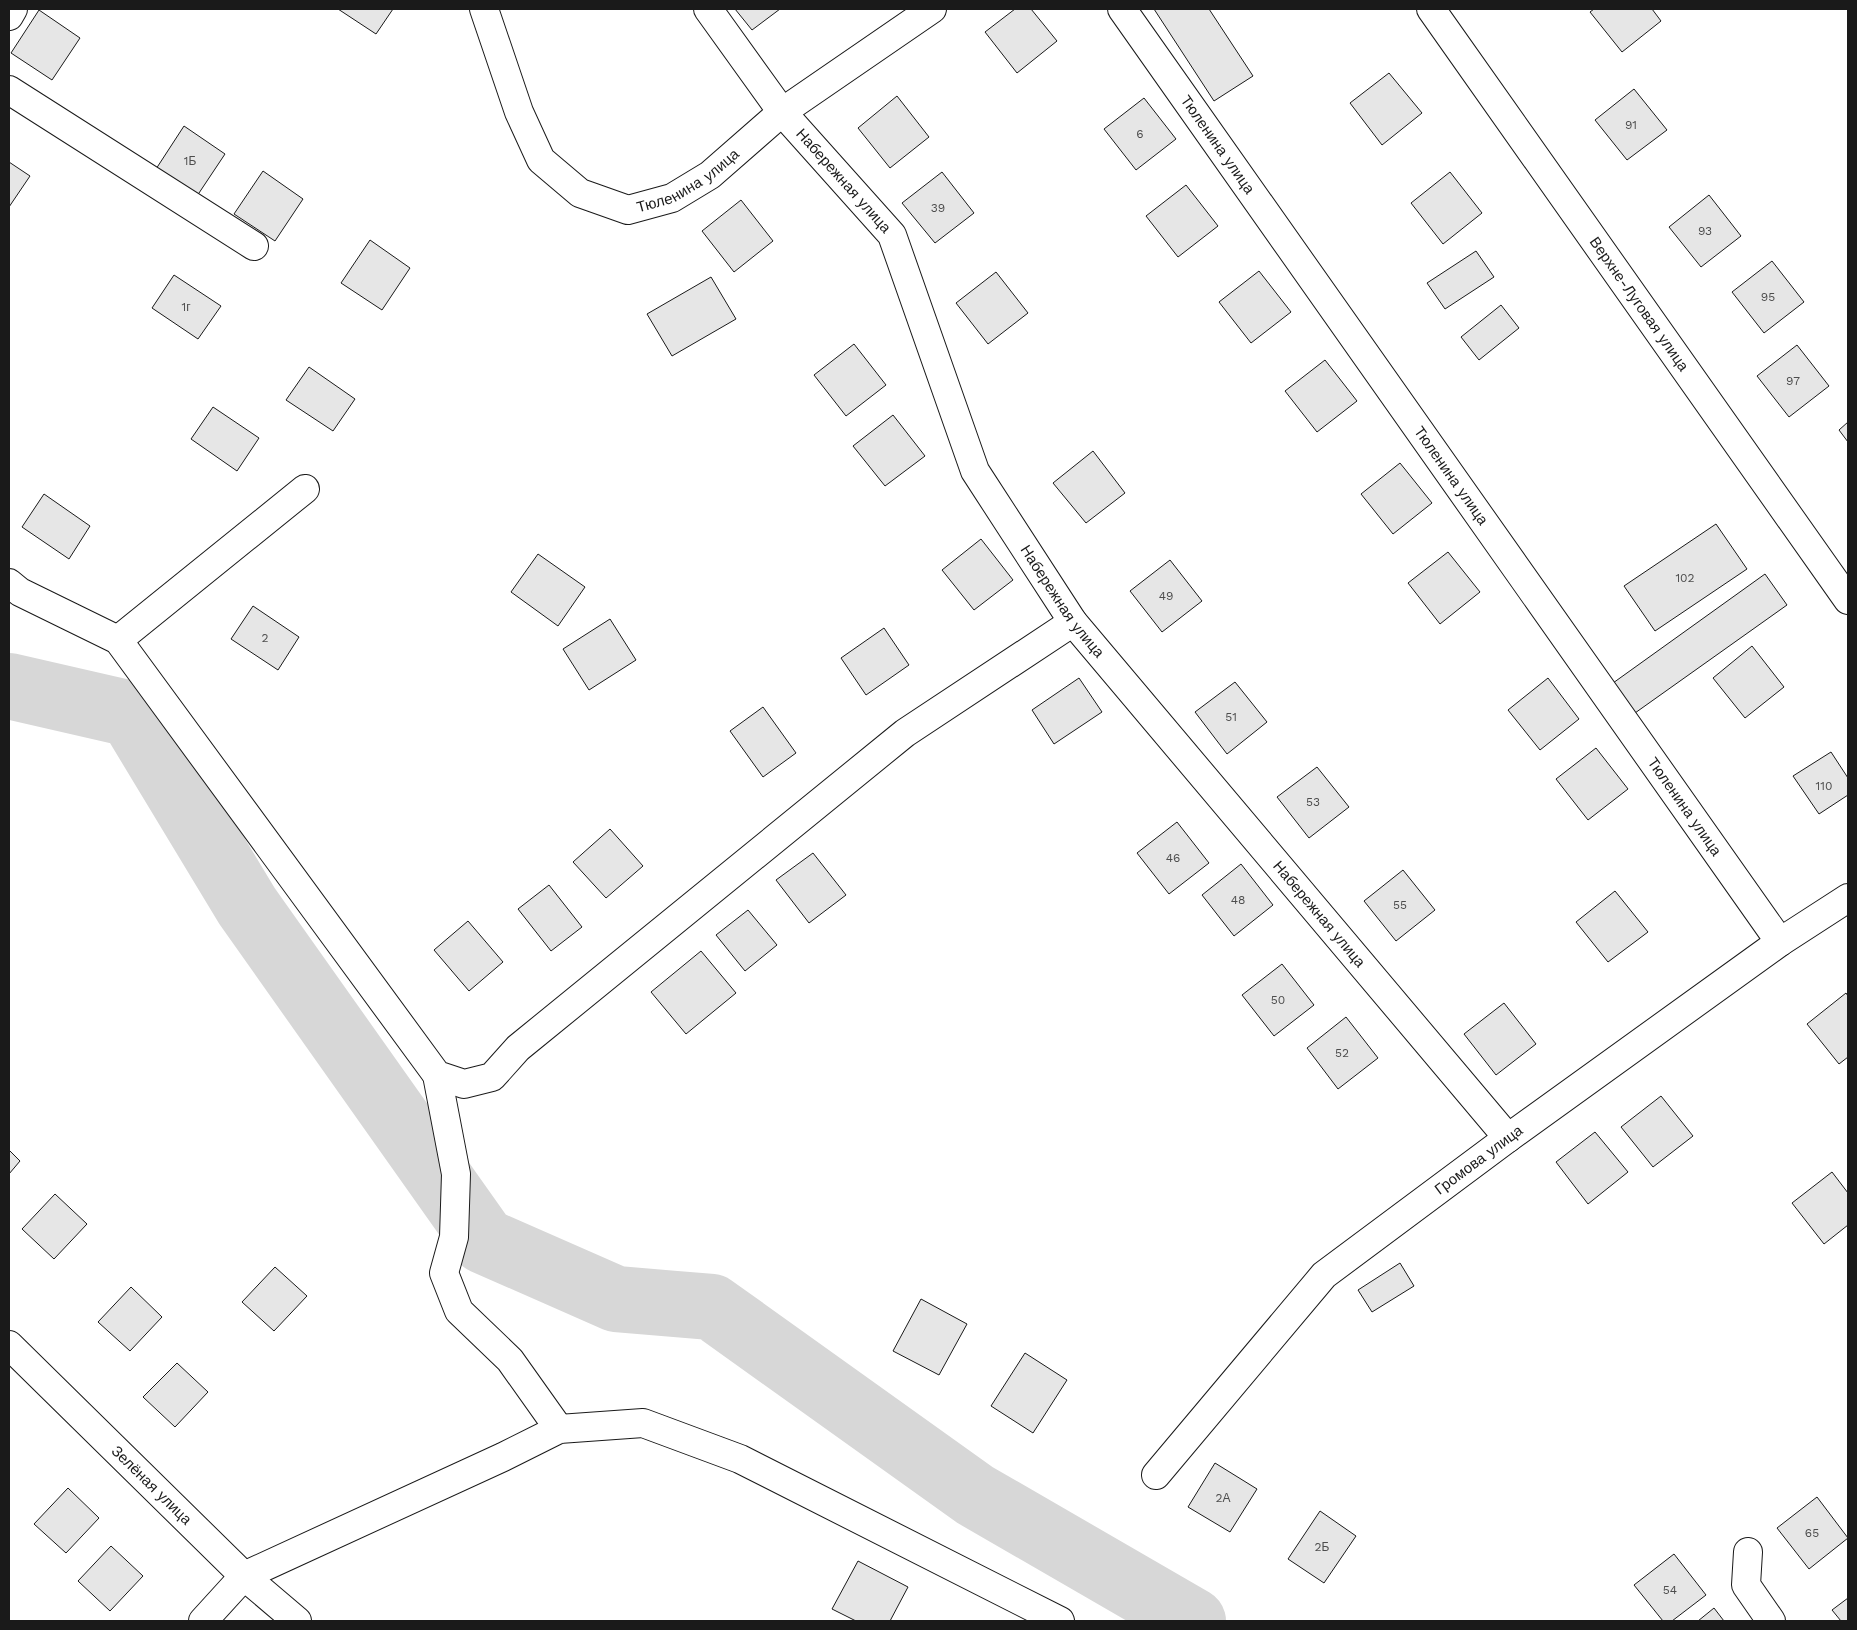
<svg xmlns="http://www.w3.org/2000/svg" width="1857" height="1630" viewBox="0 0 1857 1630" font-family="'Work Sans',sans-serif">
	<rect width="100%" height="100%" fill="#fff"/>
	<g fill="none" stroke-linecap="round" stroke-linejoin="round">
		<path stroke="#d7d7d7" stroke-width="66" d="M9,686l122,28 116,192 237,335 132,58 96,8 263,188 218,126"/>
	</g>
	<path fill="#e6e6e6" stroke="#1a1a1a" d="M338,9h55l-17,25z
		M735,9h45l-28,21z
		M1015,9h16l26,32 -40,32 -32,-41z
		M1154,9h55l44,67 -39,25z
		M1594,9h58l9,12 -39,31 -32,-40z
		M39,10l41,28 -28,42 -41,-27z
		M1389,73l33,40 -40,32 -32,-42z
		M1634,89l33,41 -40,30 -32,-40z
		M897,96l32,41 -39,31 -32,-40z
		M1144,98l32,41 -40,31 -32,-41z
		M184,126l41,28 -28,42 -41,-27z
		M9,162l21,14 -21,31z
		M263,171l40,28 -28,42 -41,-27z
		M942,172l32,41 -39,30 -33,-40z
		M1450,172l32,41 -39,31 -32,-41z
		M1186,185l32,41 -40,31 -32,-41z
		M1709,195l32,41 -40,31 -32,-40z
		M741,200l32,41 -39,31 -32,-41z
		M370,240l40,28 -28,42 -41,-27z
		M1476,251l18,26 -49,32 -18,-26z
		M1772,261l32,41 -40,31 -32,-41z
		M1259,271l32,41 -40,31 -32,-41z
		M996,272l32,41 -40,31 -32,-41z
		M174,275l47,31 -23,33 -46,-31z
		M711,277l25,42 -64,37 -25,-42z
		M1501,305l18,23 -40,32 -18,-23z
		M854,344l32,41 -40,31 -32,-41z
		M1797,345l32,41 -40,31 -32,-41z
		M1325,360l32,41 -40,31 -32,-41z
		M309,367l46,32 -22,32 -47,-31z
		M213,407l46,31 -22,33 -46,-32z
		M893,415l32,41 -40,30 -32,-40z
		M1848,422v20l-9,-12z
		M1093,451l32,42 -39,30 -33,-40z
		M1400,463l32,40 -39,31 -32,-40z
		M44,494l46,32 -21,33 -47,-32z
		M1716,524l31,45 -92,62 -31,-45z
		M981,539l32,41 -39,30 -32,-40z
		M1448,552l32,40 -40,32 -32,-41z
		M538,554l47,33 -27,39 -47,-34z
		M1170,560l32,41 -40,31 -32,-41z
		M1765,574l22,31 -152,108 -22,-30z
		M253,606l46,31 -21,33 -47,-31z
		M610,619l26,41 -47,30 -26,-41z
		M884,628l25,37 -43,30 -25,-37z
		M1752,646l32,41 -39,31 -32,-40z
		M1079,678l23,34 -48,32 -22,-34z
		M1548,678l31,41 -39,31 -32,-40z
		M1235,682l32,40 -40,32 -32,-42z
		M763,707l33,46 -33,24 -33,-46z
		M1596,748l32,41 -40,31 -32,-41z
		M1831,752l17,26v17l-29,19 -26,-38z
		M1317,767l32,40 -40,31 -32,-41z
		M1177,822l32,41 -40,31 -32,-41z
		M610,829l33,37 -37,32 -33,-36z
		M813,853l33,42 -37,28 -33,-43z
		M1241,864l32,41 -39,31 -32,-41z
		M1403,870l32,40 -39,31 -32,-40z
		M549,885l33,42 -31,24 -33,-42z
		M1615,891l33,41 -40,30 -32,-40z
		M748,910l29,35 -32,26 -29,-36z
		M468,921l35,41 -34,29 -35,-41z
		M701,951l35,42 -50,41 -35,-42z
		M1282,964l32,41 -40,31 -32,-41z
		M1846,993l2,3v61l-9,7 -32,-40z
		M1504,1003l32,41 -40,31 -32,-41z
		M1346,1017l32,41 -40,31 -31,-41z
		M1661,1096l32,40 -40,31 -32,-40z
		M1595,1132l33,40 -40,32 -32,-42z
		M9,1150l11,11 -11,13z
		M1832,1172l16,21v32l-24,19 -32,-41z
		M55,1194l32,30 -33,35 -32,-30z
		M1400,1263l14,23 -42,26 -14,-22z
		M275,1267l32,29 -33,35 -32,-29z
		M131,1287l31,30 -32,34 -32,-29z
		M921,1299l46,25 -28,51 -46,-24z
		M1025,1353l42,27 -34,53 -42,-27z
		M177,1363l31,29 -33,35 -32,-30z
		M1215,1463l42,26 -27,43 -42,-25z
		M68,1488l31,30 -33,35 -32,-29z
		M1817,1497l31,41 -39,31 -32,-41z
		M1320,1511l36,25 -32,47 -36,-24z
		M111,1546l32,30 -33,35 -32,-30z
		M1674,1554l32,41 -34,26h-9l-29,-36z
		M858,1561l50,26 -18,34h-34l-24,-12z
		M1848,1598v23h-7l-9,-11z
		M1714,1608l10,13h-26z"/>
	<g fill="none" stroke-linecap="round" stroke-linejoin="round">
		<defs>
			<g id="minor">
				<path id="s1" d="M484,9l35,103 22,48 39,33 48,17 44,-12 38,-23 72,-63 150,-103"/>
				<path id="s2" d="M708,9l74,103 110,123 83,236 98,151 435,516"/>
				<path id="s3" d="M1122,9l658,933"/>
				<path id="s4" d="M1431,9l417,591"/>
				<path d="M9,16l4,-7"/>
				<path d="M9,90l245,156"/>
				<path d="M9,583l11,9 98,48 319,435 27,9 28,-7 26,-29 387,-315 168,-111"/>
				<path d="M118,640l187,-151"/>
				<path d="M437,1075l19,99 -2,63 -10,36 15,38 51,49 49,69"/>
				<path id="s5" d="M9,1345l235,231 53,45"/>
				<path id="s6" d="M1156,1475l168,-200 184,-137 272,-196 68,-44"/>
				<path d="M1748,1552l-2,33 25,36"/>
				<path d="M203,1621l41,-45 259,-119 56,-28 84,-6 97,36 320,162"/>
			</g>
		</defs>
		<use href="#minor" stroke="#1a1a1a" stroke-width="30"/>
		<use href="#minor" stroke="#fff" stroke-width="28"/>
	</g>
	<g text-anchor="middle" stroke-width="4" stroke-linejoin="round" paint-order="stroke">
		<g font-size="12" fill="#4d4d4d">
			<text x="1631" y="129">91</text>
			<text x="1140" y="138">6</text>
			<text x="190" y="165">1Б</text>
			<text x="938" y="212">39</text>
			<text x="1705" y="235">93</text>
			<text x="1768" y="301">95</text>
			<text x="186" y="311">1г</text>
			<text x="1793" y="385">97</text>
			<text x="1685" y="582">102</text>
			<text x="1166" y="600">49</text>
			<text x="265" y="642">2</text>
			<text x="1231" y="721">51</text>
			<text x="1824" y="790">110</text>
			<text x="1313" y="806">53</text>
			<text x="1173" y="862">46</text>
			<text x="1238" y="904">48</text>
			<text x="1400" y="909">55</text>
			<text x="1278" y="1004">50</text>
			<text x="1342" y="1057">52</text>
			<text x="1223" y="1502">2А</text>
			<text x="1812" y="1537">65</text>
			<text x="1322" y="1551">2Б</text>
			<text x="1670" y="1594">54</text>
		</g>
		<g font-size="15" fill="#1a1a1a" stroke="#fff">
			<text dy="5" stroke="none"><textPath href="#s3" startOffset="166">Тюленина улица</textPath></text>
			<text dy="5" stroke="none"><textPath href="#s1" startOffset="331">Тюленина улица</textPath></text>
			<text dy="5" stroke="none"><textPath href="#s2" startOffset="219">Набережная улица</textPath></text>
			<text dy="5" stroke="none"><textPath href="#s4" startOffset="361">Верхне-Луговая улица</textPath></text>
			<text dy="5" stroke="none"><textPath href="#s3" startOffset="571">Тюленина улица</textPath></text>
			<text dy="5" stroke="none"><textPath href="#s2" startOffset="699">Набережная улица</textPath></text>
			<text dy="5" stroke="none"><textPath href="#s3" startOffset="976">Тюленина улица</textPath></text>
			<text dy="5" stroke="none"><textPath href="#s2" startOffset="1104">Набережная улица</textPath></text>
			<text dy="5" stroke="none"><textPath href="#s6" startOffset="454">Громова улица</textPath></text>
			<text dy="5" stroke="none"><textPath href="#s5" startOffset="200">Зелёная улица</textPath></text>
		</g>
	</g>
	<rect width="1857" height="1630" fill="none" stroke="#1a1a1a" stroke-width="20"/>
</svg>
